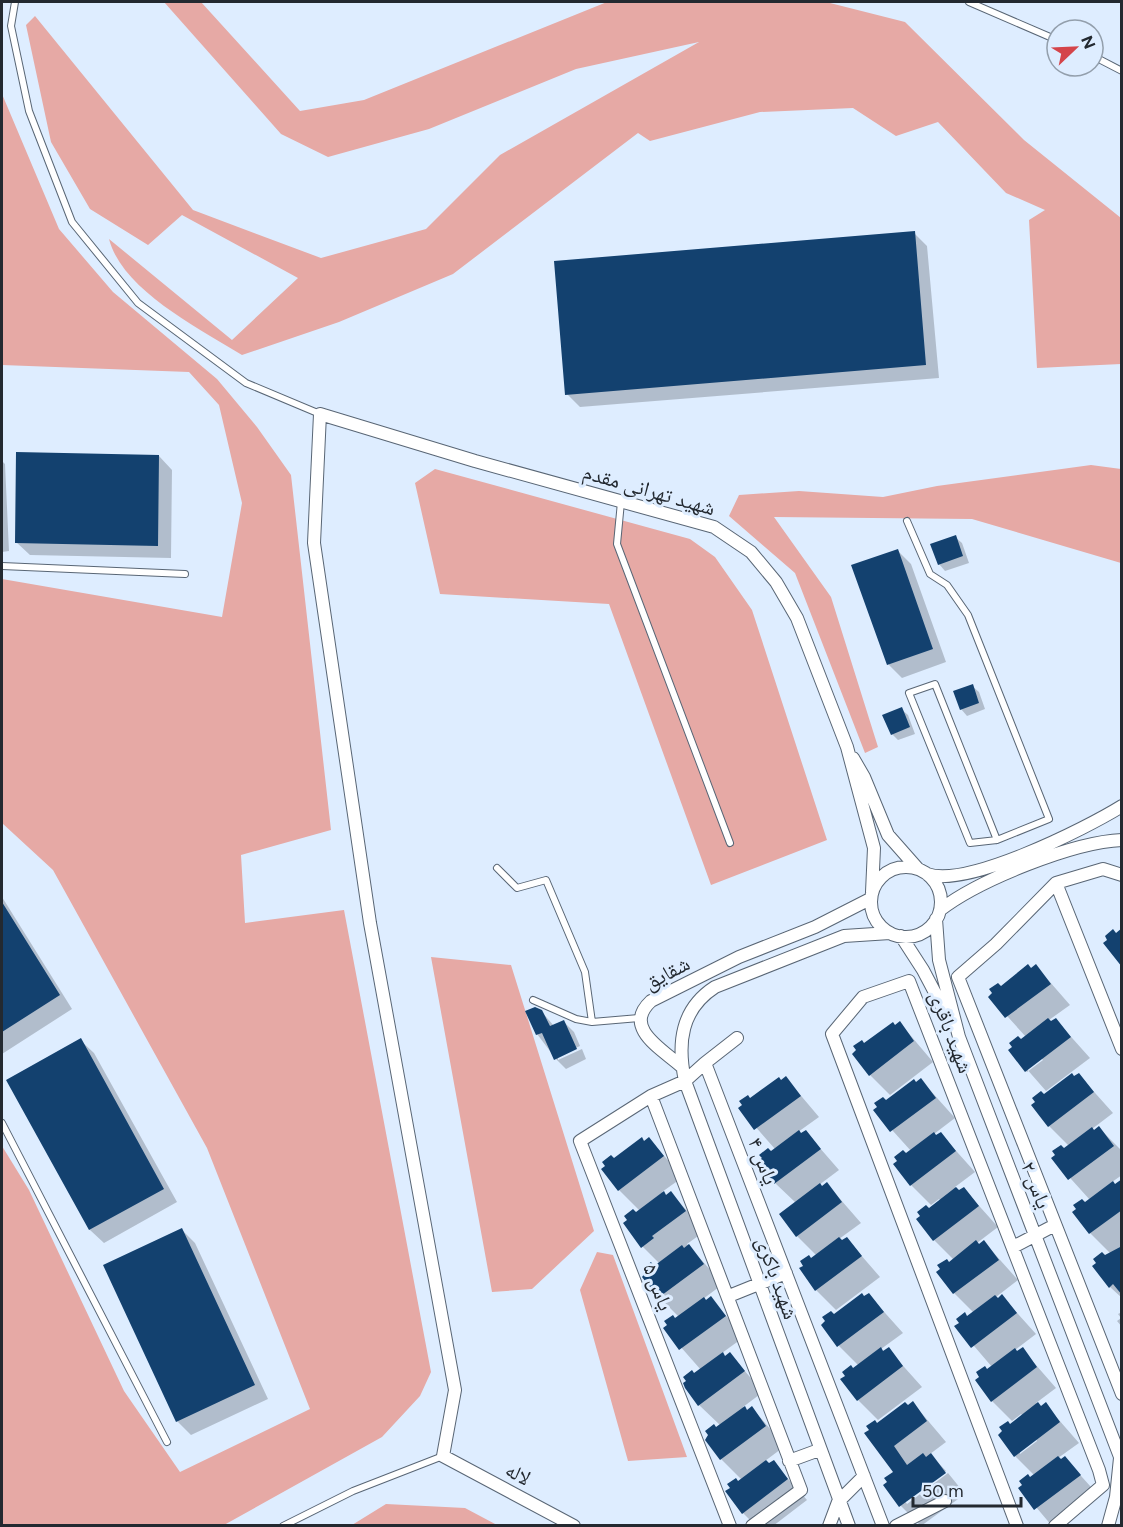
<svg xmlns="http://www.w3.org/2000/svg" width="1123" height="1527" viewBox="0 0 1123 1527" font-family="Figtree,'Noto Naskh Arabic',sans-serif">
	<rect width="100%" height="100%" fill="#deedff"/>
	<path fill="#e6a9a5" d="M164,2h37l99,109 64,-11 243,-98h219l79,20 119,118 97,78v146l-84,4 -8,-148 16,-10 -39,-17 -68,-71 -42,14 -43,-28 -93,4 -110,29 -12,-8 -185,141 -114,48 -97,33c-42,-26 -120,-65 -133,-116l123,101 66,-62 -116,-63 -34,30 -58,-36 -39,-67 -25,-117 9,-9 158,194 128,48 105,-29 74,-74 199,-113 -123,27 -147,60 -101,28 -47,-23z
		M2,94l57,135 54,63 104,87 40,48 34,48 40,355 -90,25 4,68 99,-13 87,462 -11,24 -38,41 -158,88h-222v-379l27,44 95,201 56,81 130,-63 -103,-261 -154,-278 -51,-47v-244l220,38 20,-114 -23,-98 -30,-33 -187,-7z
		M1091,465l30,4v94l-149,-44 -198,-2 57,80 47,150 -13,6 -70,-180 -66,-57 10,-21 60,-4 84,6 54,-11z
		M435,469l255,70 25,18 37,53 75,230 -116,45 -102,-281 -169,-10 -25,-111z
		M431,957l80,8 83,266 -62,58 -40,3z
		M597,1252l16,3 74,202 -59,4 -48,-171z
		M386,1504l79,4 32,17h-145z"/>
	<path fill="#0003" fill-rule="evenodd" d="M914,233l13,13 12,132 -359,29 -13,-13z
		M159,456l13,14 -1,88 -141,-3 -14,-13z
		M2,461l3,3 4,87 -7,1z
		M955,537l7,6 7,20 -24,8 -6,-7z
		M897,550l14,14 35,98 -44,16 -13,-13 -36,-99z
		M972,686l7,6 6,17 -18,7 -6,-7z
		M901,709l7,6 7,19 -17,6 -6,-6z
		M2,897l70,112 -70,45z
		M1028,966l3,4 5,-4 34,39 -21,15 2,3 5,-3 34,38 -44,33 -36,-41 4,-3 -3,-4 15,-6 -36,-40 4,-3 -3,-4 7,-5 3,3zM1041,1058l2,2 -16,12 -2,-2z
		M541,1011l13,15 10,-4 10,10 6,14 -22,10v4l24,-11 4,10 -20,10 -10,-10 -19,-25z
		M900,1023l33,39 -43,33 -20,-20 -5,-30z
		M80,1040l14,13 83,149 -73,41 -14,-13 -82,-149z
		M1079,1075l34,38 -21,16 2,3 5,-4 23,23v24l-10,7 3,3 7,-1v114l-12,-11 -5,-30 5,-4 -20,-20 -5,-30 5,-3 -37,-41 16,-13 -20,-20 -5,-30z
		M786,1078l33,39 -21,15 3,3 5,-3 33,38 -20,15 4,3 4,-4 34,39 -22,16 3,3 5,-3 33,38 -44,33 -20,-20 -4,-30 5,-4 -20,-20 -1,-33 -21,-20 -4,-30 4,-4 -35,-40z
		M921,1080l34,38 -21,16 2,3 5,-3 34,38 -20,15 5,5 4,-3 34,38 -21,16 3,2 4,-3 34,38 -22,17 2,2 4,-3 34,38 -21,16 3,3 4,-4 34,39 -20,15 5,5 4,-4 34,39 -21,15 3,3 4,-3 34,38 -39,30h-8l-32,-38 15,-12 -20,-20 -4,-30 12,-10 -2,-2 -9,7 -20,-20 -4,-30 4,-4 -35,-41 17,-13 -20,-20 -5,-29 5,-4 -20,-20 -5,-30 12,-9 -2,-2 -8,6 -20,-20 -5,-30 5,-4 -36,-40zM1036,1439l1,2 -17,13v-4z
		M649,1139l34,38 -21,15 4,4 5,-3 34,38 -18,13 36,40 -20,15 3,3 5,-4 33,39 -22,16 3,4 5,-3 33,38 -20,15 4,4 5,-3 33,38 -20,15 4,4 4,-3 34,38 -34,26h-17l-13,-13 -5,-30 4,-3 -21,-21 -15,-21 15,-12 -22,-21 -4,-30 6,-5 -36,-41 14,-12 -20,-20 -5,-30 5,-4 -16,-16 -7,-33 4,-3 -21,-21 -5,-30z
		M182,1230l13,13 73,156 -77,36 -14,-14z
		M869,1295l34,38 -22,16 3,3 4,-3 34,38 -44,33 -20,-20 -5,-30 6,-4 -20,-20 -5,-30z
		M1122,1312v15l-5,-6 4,-3 -3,-4z
		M913,1403l33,39 -16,12 16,17 -41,30 2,3 41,-31 17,21 -44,32 -20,-20 -16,-21 10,-13 -17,-47z"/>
	<path fill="#13416f" d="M915,231l11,134 -361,30 -11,-134z
		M16,452l143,3 -1,91 -143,-3z
		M956,535l7,21 -25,9 -8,-21z
		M898,549l35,100 -46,16 -36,-100z
		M973,684l6,19 -19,7 -7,-19z
		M902,707l8,20 -19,8 -9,-20z
		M2,902l58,93 -58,37z
		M1122,928v39l-19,-24 4,-3 -2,-4 8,-7 3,4z
		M1028,964l3,4 5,-4 15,20 -46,34 -17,-21 4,-4 -3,-4 9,-6 3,3z
		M535,1007l7,3 8,16 14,-6 13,29 -23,11 -12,-27 -6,2 -11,-24z
		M1048,1018l3,3 5,-3 15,19 -46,35 -17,-22 4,-3 -3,-4 9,-7 3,3z
		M900,1021l14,20 -45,35 -17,-22 4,-4 -3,-4 9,-6 2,3 29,-21 2,3z
		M81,1038l83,151 -75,41 -83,-150z
		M1072,1073l2,3 5,-3 15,19 -46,35 -17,-22 4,-3 -3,-4 9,-7 3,3z
		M786,1076l15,20 -47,34 -16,-22 4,-3 -3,-4 9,-6 2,3 29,-21 2,3z
		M921,1078l15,20 -46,34 -17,-22 4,-3 -3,-4 9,-6 3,3 28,-21 2,3z
		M1099,1126l15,20 -46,34 -17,-22 4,-3 -3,-4 9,-6 3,3 28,-21 2,3z
		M799,1130l2,3 5,-3 15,19 -47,35 -16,-23 4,-3 -3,-3 9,-7 3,3z
		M934,1132l2,3 5,-3 15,19 -46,35 -17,-22 4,-3 -3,-4 9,-7 3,3z
		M642,1137l2,4 5,-4 15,19 -46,35 -17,-22 4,-3 -3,-4 9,-7 3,3z
		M1122,1179v31l-33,24 -17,-22 4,-3 -3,-4 9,-6 3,3 28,-21 2,3z
		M827,1182l15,20 -46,35 -17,-23 41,-31 2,3z
		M956,1187l3,3 5,-3 15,19 -46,35 -17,-22 4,-3 -3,-4 9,-7 3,3z
		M664,1191l2,4 5,-4 15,20 -34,25 2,2 -13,10 -18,-25 4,-3 -3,-4 9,-7 3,3z
		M182,1228l73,157 -79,37 -73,-157z
		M839,1237l3,3 5,-3 15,19 -47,35 -16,-23 4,-2 -3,-5 9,-6 2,3z
		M976,1240l3,4 5,-4 15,20 -46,34 -17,-22 4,-3 -3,-4 10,-6 2,3z
		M689,1244l15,20 -46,34 -16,-21 3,-4 -3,-4 9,-7 3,4 28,-21 2,3z
		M1122,1246v49l-9,-11 -4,4 -17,-22 4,-3 -3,-4 9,-7 3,3z
		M862,1293l2,3 5,-3 15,19 -47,35 -16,-22 4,-4 -3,-4 9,-6 3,3z
		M1002,1294l15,19 -46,35 -17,-22 5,-3 -3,-4 9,-7 2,4 28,-21 3,3z
		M711,1296l15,20 -47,34 -16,-22 4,-3 -3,-4 9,-6 2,3 29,-21 2,3z
		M881,1347l2,4 6,-4 14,19 -46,35 -17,-22 5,-3 -3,-4 9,-7 2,3z
		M1023,1347l14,20 -46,35 -16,-22 4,-3 -3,-5 9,-6 2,3 28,-21 2,3z
		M723,1352l2,4 5,-4 15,19 -47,35 -13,-18 -2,-5 3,-2 -3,-4 9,-7 2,3z
		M913,1401l14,20 -33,25 13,19 16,-12 3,4 5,-4 15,20 -47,34 -16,-22 4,-3 -3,-4 9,-6 -29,-39 5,-3 -3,-4 9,-6 2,3 28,-21 3,3z
		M1038,1402l3,4 5,-4 14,20 -46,35 -16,-22 4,-4 -3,-4 9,-6 2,3z
		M745,1406l2,4 5,-4 14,20 -46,34 -15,-20 3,-5 -3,-4 9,-7 2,3z
		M1058,1456l3,3 4,-3 16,19 -47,35 -16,-22 4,-3 -3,-4 9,-7 2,3z
		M766,1460l3,3 5,-3 14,19 -46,35 -17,-23 5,-3 -3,-4 9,-6 2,3z"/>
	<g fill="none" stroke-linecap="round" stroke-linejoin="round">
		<defs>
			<path id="lane" d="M15,2l-4,24 18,85 43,111 66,81 108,80 74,31
				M969,2l88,38
				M1093,56l29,15
				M621,502l-4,42 113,299
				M907,521l23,53 17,11 21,30 81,204 -52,21 -27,3 -61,-150 26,-9 62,156
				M2,566l183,8
				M497,868l20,20 29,-8 39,92 7,50
				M533,1000l43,19 16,3 47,-4
				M2,1123l165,319
				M283,1526l70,-35 90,-35"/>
			<path id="street" d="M853,758l11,19 24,58 30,34
				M871 902a35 35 0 1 1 70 0a35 35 0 1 1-70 0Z
				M927,874c40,14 158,-45 195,-68
				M1122,875l-19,-6 -47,14 66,166
				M1056,883l-60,61 -38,33 164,417
				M940,910c39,-30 133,-68 182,-70
				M936,919l3,41 20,77 163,425
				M901,936l22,34 28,53
				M737,1038l-32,25 178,463
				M705,1063l-20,18 -34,15 -71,45 150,385
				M682,1067c-20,-18 -60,-39 -31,-66l88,-44 76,-30 55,-28
				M651,1096l150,394 -49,36
				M1013,1247l42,-22
				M729,1296l57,-23
				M789,1461l30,-11
				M574,1526l-131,-70 12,-66 -85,-467 -56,-380 6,-129 155,47 239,66 37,25 25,30 21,36 50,129 27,101 -2,44
				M829,1526l9,-24 26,-26
				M849,1526l-164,-445c-8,-38 -4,-72 30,-94l129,-51 46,-3
				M896,1526l49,-25
				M1017,1526l-185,-492 31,-37 46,-16 190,489 4,15 -48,41
				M1108,1526l8,-29 4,-39"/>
		</defs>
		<use href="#lane" stroke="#596675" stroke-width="8"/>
		<use href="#street" stroke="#596675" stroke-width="14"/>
		<use href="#lane" stroke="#fff" stroke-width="6"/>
		<use href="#street" stroke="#fff" stroke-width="12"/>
	</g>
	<g text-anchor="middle" stroke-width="6" stroke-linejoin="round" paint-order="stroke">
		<g font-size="21" fill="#232930" stroke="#deedff">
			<text transform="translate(649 490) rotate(16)" y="7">شهید تهرانی مقدم</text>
			<text transform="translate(667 973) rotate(-28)" y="7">شقایق</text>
			<text transform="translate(951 1032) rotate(69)" y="7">شهید باقری</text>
			<text transform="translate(763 1161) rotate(69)" y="7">یاس ۴</text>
			<text transform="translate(1036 1185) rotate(69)" y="7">یاس ۲</text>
			<text transform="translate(777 1278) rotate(70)" y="7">شهید باکری</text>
			<text transform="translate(658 1287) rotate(69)" y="7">یاس ۵</text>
			<text transform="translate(518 1474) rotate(28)" y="7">لاله</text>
		</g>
	</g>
	<rect width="1123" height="1527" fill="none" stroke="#232930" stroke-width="6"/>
	<g transform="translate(1075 48) rotate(67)"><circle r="28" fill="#deedff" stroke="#939fac" stroke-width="1.5"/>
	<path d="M0-4.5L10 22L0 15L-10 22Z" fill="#d4444a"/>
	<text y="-9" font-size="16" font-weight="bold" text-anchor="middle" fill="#232930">N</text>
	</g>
	<path d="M913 1497v9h108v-9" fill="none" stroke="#232930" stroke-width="3"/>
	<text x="922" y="1497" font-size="18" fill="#232930" stroke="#deedff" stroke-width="4.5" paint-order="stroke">50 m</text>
</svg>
